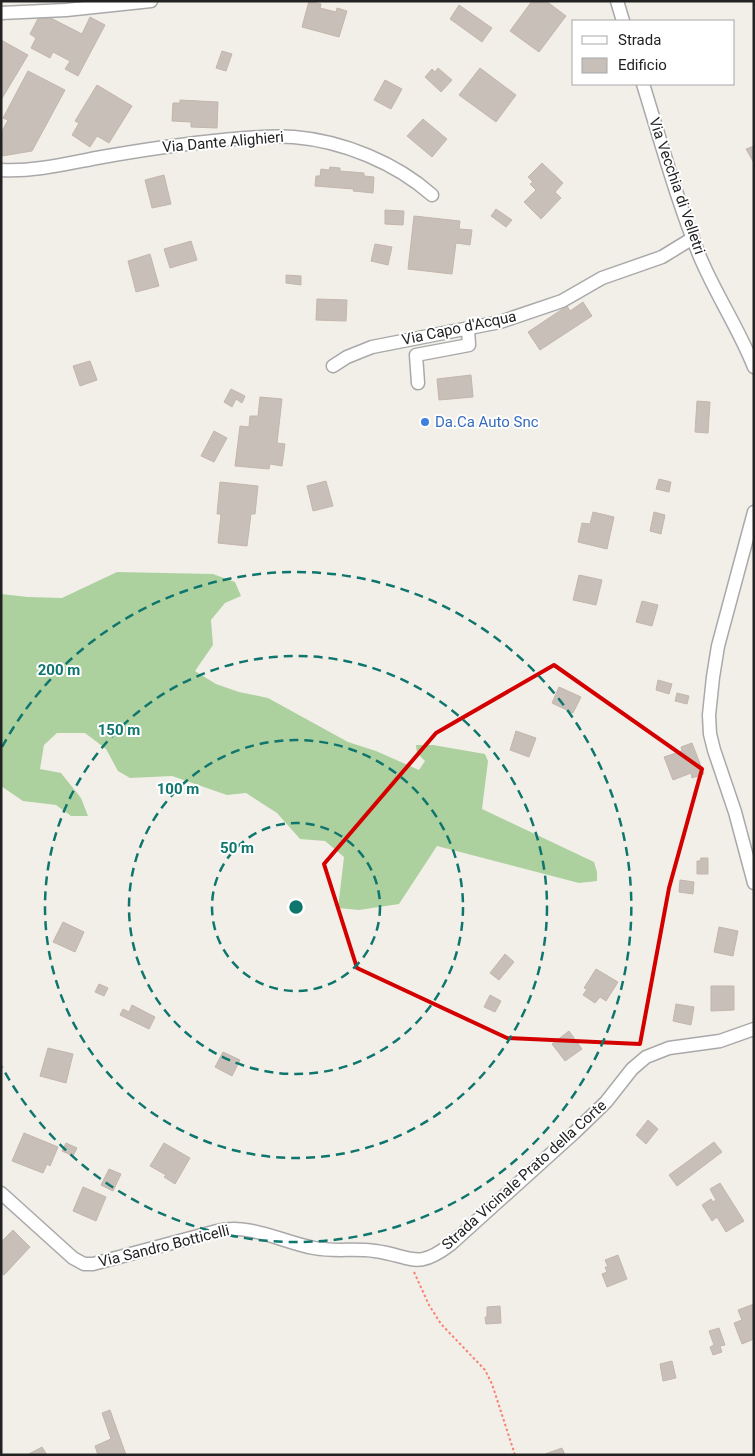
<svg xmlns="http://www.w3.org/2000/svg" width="755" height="1456" font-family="Roboto,sans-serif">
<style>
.forest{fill:#add19e}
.building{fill:#c7bfb8;stroke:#c4b6ab}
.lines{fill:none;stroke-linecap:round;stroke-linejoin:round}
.minor-casing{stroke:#a9a9a9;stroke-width:15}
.path{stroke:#fa8072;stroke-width:2;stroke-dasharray:2.5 2.5;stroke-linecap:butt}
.minor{stroke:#fff;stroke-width:12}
.marked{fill:none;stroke:#d40000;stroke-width:4;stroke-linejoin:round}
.ring{fill:none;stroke:#0f766e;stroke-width:2.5;stroke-dasharray:9 6}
.shop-dot{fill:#3f7fe0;stroke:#fff;stroke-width:2}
.labels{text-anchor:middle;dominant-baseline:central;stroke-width:4;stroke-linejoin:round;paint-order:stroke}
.street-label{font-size:15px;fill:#222;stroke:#fff}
.shop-label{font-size:15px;fill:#366cbe;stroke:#fff;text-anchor:start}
.centre{fill:#0f766e;stroke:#fff;stroke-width:2.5}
.ring-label{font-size:15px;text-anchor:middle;font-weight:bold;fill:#0f766e;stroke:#fff;stroke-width:4;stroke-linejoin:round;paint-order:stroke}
</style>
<rect width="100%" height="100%" fill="#f2efe9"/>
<path class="forest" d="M117 572 213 574 235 582 241 596 225 603 211 620 213 645 195 671 216 684 239 692 268 698 348 742 376 751 419 770 425 761 417 753 416 745H433L485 754 488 761 482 809 594 862 597 872V881L579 883 437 846 399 904 359 910 338 908 344 857 325 841 300 839 277 813 246 793 227 795 172 776 130 778 118 771 106 749 85 733H57L44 745 40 769 61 773 81 798 88 816H71L56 805 23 801 1 786V594L28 597 62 598Z"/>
<path class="building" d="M309 1 321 4 320 8 336 12 337 8 347 11 339 37 302 27Z
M532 1H546L566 16 539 52 510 31Z
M459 5 492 28 482 42 450 19Z
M41 13 82 34 90 17 105 25 78 76 65 69 70 61 53 52 50 58 31 48 36 38 30 34Z
M1 40 28 55 1 100Z
M222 51 232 54 226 71 216 68Z
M438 68 452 80 441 92 425 77 432 69 435 72Z
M480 68 516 95 496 122 459 95Z
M28 71 65 90 32 151 2 156 1 133 8 120 3 118Z
M385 80 402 89 391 109 374 100Z
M97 85 132 106 109 143 97 136 90 147 72 135 79 123 75 121Z
M180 100 218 102 217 128 191 127V122L172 121 173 103H180Z
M423 119 447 139 432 157 407 136Z
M754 146V163L746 149Z
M542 163 563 183 555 192 561 198 541 219 524 202 536 190 530 184 533 182 528 177Z
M330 167 340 168V171L364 173V176L374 177 373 193 353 191 354 189 315 186 316 176H320L321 169 329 170Z
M164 175 171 204 152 208 145 180Z
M496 209 512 220 506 227 491 216Z
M385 210 404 211 403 225 385 224Z
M414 216 460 221 459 229 472 230 470 245 456 243 452 274 408 269Z
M191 241 197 260 170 268 164 249Z
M375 244 392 247 388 265 371 261Z
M150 254 159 286 136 292 128 261Z
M286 275 301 276V285L286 283Z
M317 299 347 300 346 321 316 320Z
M583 302 592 316 540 350 528 332 567 306 570 311Z
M90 361 97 380 80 386 73 366Z
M471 375 473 397 439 400 437 379Z
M231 389 245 396 242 403 236 399 232 407 224 402Z
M260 397 282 399 277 443 285 444 282 466 270 464 269 469 235 466 240 426 249 427 250 416H258Z
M697 401 710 402 708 433 695 432Z
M214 431 227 438 214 462 201 456Z
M659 479 671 482 669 492 656 489Z
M326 481 333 506 313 511 307 486Z
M220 482 258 486 255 514H251L247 546 218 543 221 514H217Z
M593 512 614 517 607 549 578 542 582 523 590 524Z
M654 512 665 515 661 534 650 531Z
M579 575 602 580 596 605 573 600Z
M642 601 658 605 652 626 636 622Z
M658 680 672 684 669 694 656 690Z
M559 687 581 697 573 713 552 703Z
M677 693 689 696 687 704 675 701Z
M516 731 536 738 529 757 510 750Z
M692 743 704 774 692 778 691 773 673 780 664 757 682 751 681 747Z
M701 858H708V874H697V861H700Z
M680 880 694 882 693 894 679 892Z
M63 922 84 932 75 952 53 942Z
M719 927 738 931 733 956 714 952Z
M505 954 514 962 499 980 490 973Z
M596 969 618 982 606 1001 600 997 595 1003 583 995 587 989 584 988Z
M99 984 108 988 104 996 95 992Z
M711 986H734V1010L711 1011Z
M490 995 501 1001 495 1012 484 1007Z
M676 1004 694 1007 691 1025 673 1021Z
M132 1005 155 1017 149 1029 120 1015 123 1009 129 1012Z
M569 1031 582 1049 565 1061 552 1044Z
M48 1048 73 1054 66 1083 40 1076Z
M223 1052 240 1060 232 1076 215 1067Z
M648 1120 658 1129 646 1144 636 1135Z
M24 1133 58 1147 50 1166 47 1164 43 1173 12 1161Z
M714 1142 722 1152 677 1186 669 1175Z
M66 1143 77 1148 73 1156 62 1151Z
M164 1143 190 1158 175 1184 164 1177 166 1175 150 1166Z
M109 1169 121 1174 113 1191 101 1185Z
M720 1183 744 1221 726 1232 717 1217 712 1221 702 1205 711 1199 713 1202 716 1200 710 1189Z
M83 1187 106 1197 96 1221 73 1211Z
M13 1230 30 1247 4 1275 1 1273V1242Z
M618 1255 627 1279 607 1287 602 1274 607 1272 605 1267H608L605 1260Z
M754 1304V1339L742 1344 734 1323 742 1320 738 1310Z
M500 1306 501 1323 486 1324 485 1317H487V1307Z
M719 1328 725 1345 720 1346 722 1352 713 1355 710 1347 714 1345 709 1331Z
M672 1361 676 1378 663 1381 660 1364Z
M110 1410 126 1455H98L95 1446 111 1439 102 1413Z
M42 1447 47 1455H27Z
M562 1448 565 1455H545V1454Z"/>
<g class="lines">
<g class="minor-casing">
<path id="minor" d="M617 1 623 21
M1 13 66 10 151 1
M643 84C661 142 677 201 700 257 716 295 739 329 754 367
M1 170C35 172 69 163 102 157 142 150 182 144 223 140 246 138 270 135 294 137 343 141 396 163 432 195
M333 366 347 357 372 347 500 322 562 301 602 278 662 257 693 238
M418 383 416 355 469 345 468 329
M754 512 718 646 713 677 709 715 710 734 714 750 735 812 754 883
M1 1193 73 1258 84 1264H93L217 1231C250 1223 282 1242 314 1248 334 1252 355 1248 375 1251 412 1256 416 1271 451 1244L574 1133 606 1102 632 1069 646 1057 669 1048 720 1041 754 1029"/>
</g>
<path class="path" d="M414 1272 429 1305 441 1324 485 1370 492 1384 515 1455"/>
<use href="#minor" class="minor"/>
</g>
<path class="marked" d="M554 665 702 769 669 888 640 1044 507 1038 357 968 324 864 436 733Z"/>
<g class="ring">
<circle cx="296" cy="907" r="84"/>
<circle cx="296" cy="907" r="167"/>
<circle cx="296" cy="907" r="251"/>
<path d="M2 747A335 335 0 1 1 2 1067"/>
</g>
<circle class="shop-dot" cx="425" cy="422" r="5"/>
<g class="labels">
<g class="street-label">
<text transform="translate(223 142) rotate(-5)">Via Dante Alighieri</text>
<text transform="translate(677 186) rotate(71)">Via Vecchia di Velletri</text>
<text transform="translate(459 328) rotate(-12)">Via Capo d'Acqua</text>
<text transform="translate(524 1175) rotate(-42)">Strada Vicinale Prato della Corte</text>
<text transform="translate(164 1246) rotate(-14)">Via Sandro Botticelli</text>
</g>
<g class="shop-label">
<text x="435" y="422">Da.Ca Auto Snc</text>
</g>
</g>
<circle cx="296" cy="907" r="8" class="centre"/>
<g class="ring-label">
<text x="59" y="675">200 m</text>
<text x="119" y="735">150 m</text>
<text x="178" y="794">100 m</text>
<text x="237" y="853">50 m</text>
</g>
<rect width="755" height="1456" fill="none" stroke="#222222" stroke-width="5"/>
<rect x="572" y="20" width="162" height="65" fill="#ffffff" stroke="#a7a7a7"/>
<rect x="582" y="36" width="25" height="8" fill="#ffffff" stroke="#a7a7a7"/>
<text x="618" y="45" font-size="15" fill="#222222">Strada</text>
<rect x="582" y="58" width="25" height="15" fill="#c7bfb8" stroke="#a7a7a7"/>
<text x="618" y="70" font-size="15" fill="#222222">Edificio</text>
</svg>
